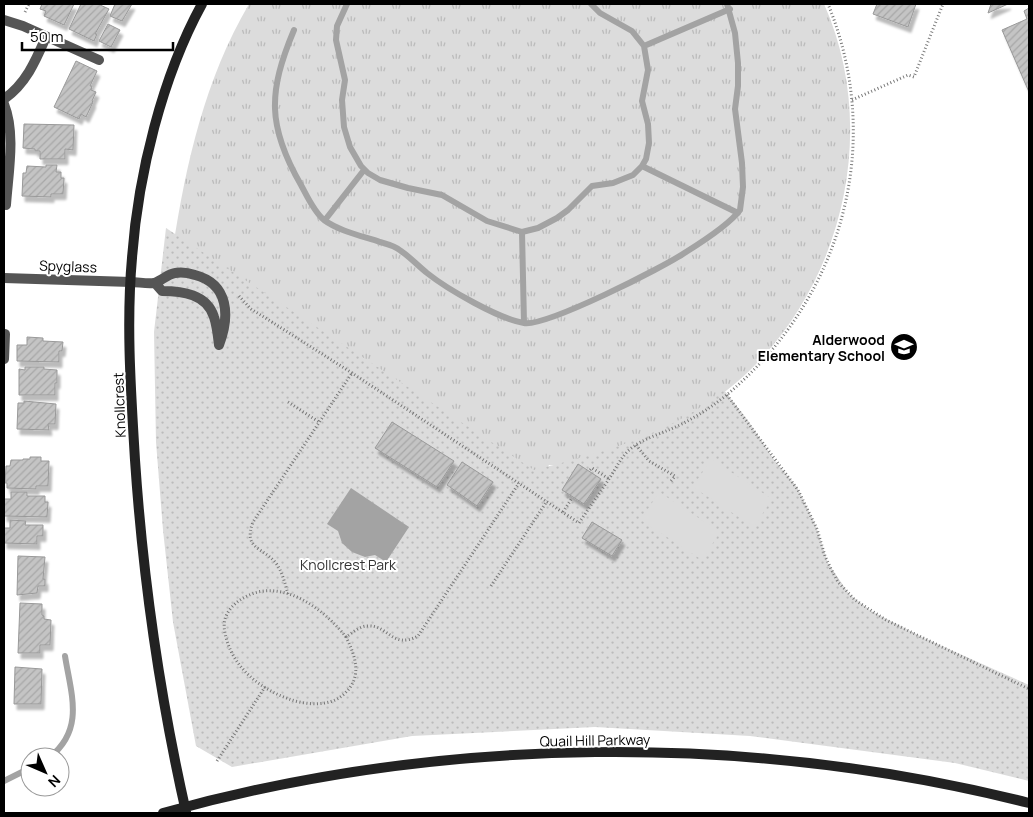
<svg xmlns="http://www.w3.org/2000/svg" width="1033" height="817" font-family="Manrope,sans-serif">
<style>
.grass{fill:url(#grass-tufts)}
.park{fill:url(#park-dots)}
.pitch{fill:#dcdcdc}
.water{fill:#a3a3a3}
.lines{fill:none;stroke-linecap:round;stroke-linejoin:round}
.stream{stroke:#a3a3a3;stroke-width:6}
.building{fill:url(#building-hatch);stroke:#999;filter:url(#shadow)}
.path{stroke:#777;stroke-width:3;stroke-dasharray:1 2.5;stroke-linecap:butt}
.lane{stroke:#555;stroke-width:10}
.street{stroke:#555;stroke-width:10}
.secondary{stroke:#222;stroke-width:10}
.labels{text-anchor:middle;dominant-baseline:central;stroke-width:4;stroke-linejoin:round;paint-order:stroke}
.street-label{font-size:14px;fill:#000;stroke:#fff}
.poi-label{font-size:14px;font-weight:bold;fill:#000;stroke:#fff;text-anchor:end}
.park-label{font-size:14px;fill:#333;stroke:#fff}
</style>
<defs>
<pattern id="grass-tufts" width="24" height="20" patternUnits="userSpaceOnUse" patternTransform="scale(1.25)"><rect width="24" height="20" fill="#dcdcdc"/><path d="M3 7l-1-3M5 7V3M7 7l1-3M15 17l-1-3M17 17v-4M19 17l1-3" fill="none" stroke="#bbb"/></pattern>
<pattern id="park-dots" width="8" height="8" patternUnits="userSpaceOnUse" patternTransform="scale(1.25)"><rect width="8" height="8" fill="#dcdcdc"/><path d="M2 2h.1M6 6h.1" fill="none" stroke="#bbb" stroke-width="1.8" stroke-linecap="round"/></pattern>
<pattern id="building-hatch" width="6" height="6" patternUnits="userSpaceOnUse" patternTransform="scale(1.25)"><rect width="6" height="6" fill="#c4c4c4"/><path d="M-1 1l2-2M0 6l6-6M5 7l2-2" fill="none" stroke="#a7a7a7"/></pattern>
<filter id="shadow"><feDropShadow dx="3" dy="5.5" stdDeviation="1" flood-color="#0004"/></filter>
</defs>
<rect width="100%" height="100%" fill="#fff"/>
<path class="grass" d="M249 4H824C877 123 847 270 757 363 740 381 719 397 698 411 690 416 680 420 671 425 660 430 649 436 637 441 613 452 586 457 561 465H549L534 489 173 248C186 163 205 79 249 4Z"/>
<path class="park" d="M166 228 534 470C589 456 647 441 696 410 706 404 715 397 724 390L749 422 775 461 797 487 816 526 828 563 849 594 871 611 924 638 1029 685V781L955 763 750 736 595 727 412 736 232 767 196 746 173 622 163 530 156 442 154 332Z"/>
<path class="pitch" d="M711 459 772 499 754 527 693 487Z
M659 492 720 532 702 560 641 520Z"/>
<path class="water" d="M351 488 409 527 386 562 375 555 365 557 352 552 342 543 338 531 327 524Z"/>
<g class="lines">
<path class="stream" d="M347 4 337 26 336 40 345 80 342 100 344 127 350 147 361 166 368 173 380 180 408 188 442 195 487 221 522 232 538 228 557 218 568 210 592 186 613 183 633 175 642 166 646 159 649 143 648 124 642 101 648 70 644 46 632 31 600 13 591 4
M294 30C268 92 267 126 301 185 307 196 314 212 324 220 339 231 362 236 380 242 387 244 395 246 401 251 410 257 418 266 427 273 447 289 499 319 524 323 546 327 664 267 686 252 702 242 729 225 740 210L743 187 742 163 735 109 738 86V63L735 33 727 4
M644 46 730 9
M642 166 738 213
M325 220 364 170
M522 232 524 323
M50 757C85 729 71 694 65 656
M4 781 30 768"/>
</g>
<path class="building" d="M42 4H74L64 25 44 16 46 11 40 9Z
M81 4H98L109 9 95 34H97L94 41 69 29Z
M115 4H132L122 21 110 16Z
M877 4H916L908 27 873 14Z
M991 4H1008L988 13Z
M1029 8V92L1002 30 1027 19 1024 11Z
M108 24 120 30 111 47 99 41Z
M76 61 97 71 90 86H92L91 90 96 92 92 101 93 102 86 117 81 114 79 119 54 107Z
M24 124 74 125 73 150 65 149V159H40V151H35V149L23 148Z
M46 165H57L56 172H61V178H64L63 194H51V197L22 196 23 173H26L27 166 46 167Z
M27 337 43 338V341L63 342 62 351H59V362L17 361V345H27Z
M25 367H44V369L57 370V383H55V395H19V369L25 370Z
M24 401 56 404 55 424H48L49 430 17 429 18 403H24Z
M392 422 454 461 437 487 375 448Z
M30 457H41V461H49L48 486H36V489L7 488V483H5L6 466H10L11 460H23V459H30Z
M462 462 493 482 477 506 447 485Z
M578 464 601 479 584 504 562 490Z
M11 492H27V496H45V502H48L47 517 4 516V499H11Z
M10 520 26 521 25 525H43V536H37V544L4 543V528H10Z
M592 522 622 540 612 556 582 538Z
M18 556 45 557 43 579H45V586H38L37 593 17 595Z
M20 603 42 604V615L44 616V619L51 620 50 645H40V653H18Z
M15 667 42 669 41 704H14Z"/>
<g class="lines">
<path class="path" d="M25 12 29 4
M852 100 908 75 914 77 943 4
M239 296 251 309 264 317 352 373 579 523C589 508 599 494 609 479 615 470 620 459 628 451 640 440 657 435 671 429 692 420 712 407 729 393 843 296 885 143 828 4
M727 395 798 490 817 529 825 556 831 569 838 582 855 600 886 620 1029 689
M288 402 319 422
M636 445 649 461 675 476 671 481
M590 470 592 468 609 479
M563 512 572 498
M491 586 547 501
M288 594C285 584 282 570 275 562 262 547 243 549 253 522L352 373
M346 637C324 609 282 577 245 597 236 602 228 609 225 619 223 626 225 634 227 641 236 670 261 689 289 699 305 705 329 707 343 695 363 678 356 657 346 637 352 633 360 626 367 626 388 624 392 650 418 636L519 483
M217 761 265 687"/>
<path class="lane" d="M4 20 23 26 99 60
M4 99C26 84 36 60 46 37
M4 104C16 134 8 174 6 205
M131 282C138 282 147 284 154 283 161 281 168 274 175 273 181 272 189 273 195 275 229 284 230 316 219 345
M155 283 162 291C182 291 207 294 214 317 217 326 218 336 219 345
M4 359 5 334"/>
<path class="street" d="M4 278 131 282"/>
<path class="secondary" d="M186 812C160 697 143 579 135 460 131 393 126 324 132 258 138 175 162 77 202 4
M163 813C443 735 748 732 1029 803"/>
</g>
<defs>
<g id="school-disc" transform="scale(1.4375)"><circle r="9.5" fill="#000" stroke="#fff"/><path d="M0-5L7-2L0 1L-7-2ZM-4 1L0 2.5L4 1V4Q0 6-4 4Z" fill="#fff"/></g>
</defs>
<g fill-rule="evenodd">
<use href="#school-disc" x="904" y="347"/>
</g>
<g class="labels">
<g class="street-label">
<text transform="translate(68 266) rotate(2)">Spyglass</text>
<text transform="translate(119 405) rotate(-92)">Knollcrest</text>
<text transform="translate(595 740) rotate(-1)">Quail Hill Parkway</text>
</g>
<g class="poi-label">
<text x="885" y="339">Alderwood<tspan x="885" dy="16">Elementary School</tspan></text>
</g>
<g class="park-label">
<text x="348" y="564">Knollcrest Park</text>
</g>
</g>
<rect width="1033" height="817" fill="none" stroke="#000000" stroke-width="10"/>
<g transform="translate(45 772) rotate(135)"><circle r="24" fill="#ffffff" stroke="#999999"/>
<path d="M0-4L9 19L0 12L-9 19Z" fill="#000000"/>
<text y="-8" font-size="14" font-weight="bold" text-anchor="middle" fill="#000000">N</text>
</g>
<path d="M22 42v8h151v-8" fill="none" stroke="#000000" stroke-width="2.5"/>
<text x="30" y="42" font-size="15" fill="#000000" stroke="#ffffff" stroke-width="4" paint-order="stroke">50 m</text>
</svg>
